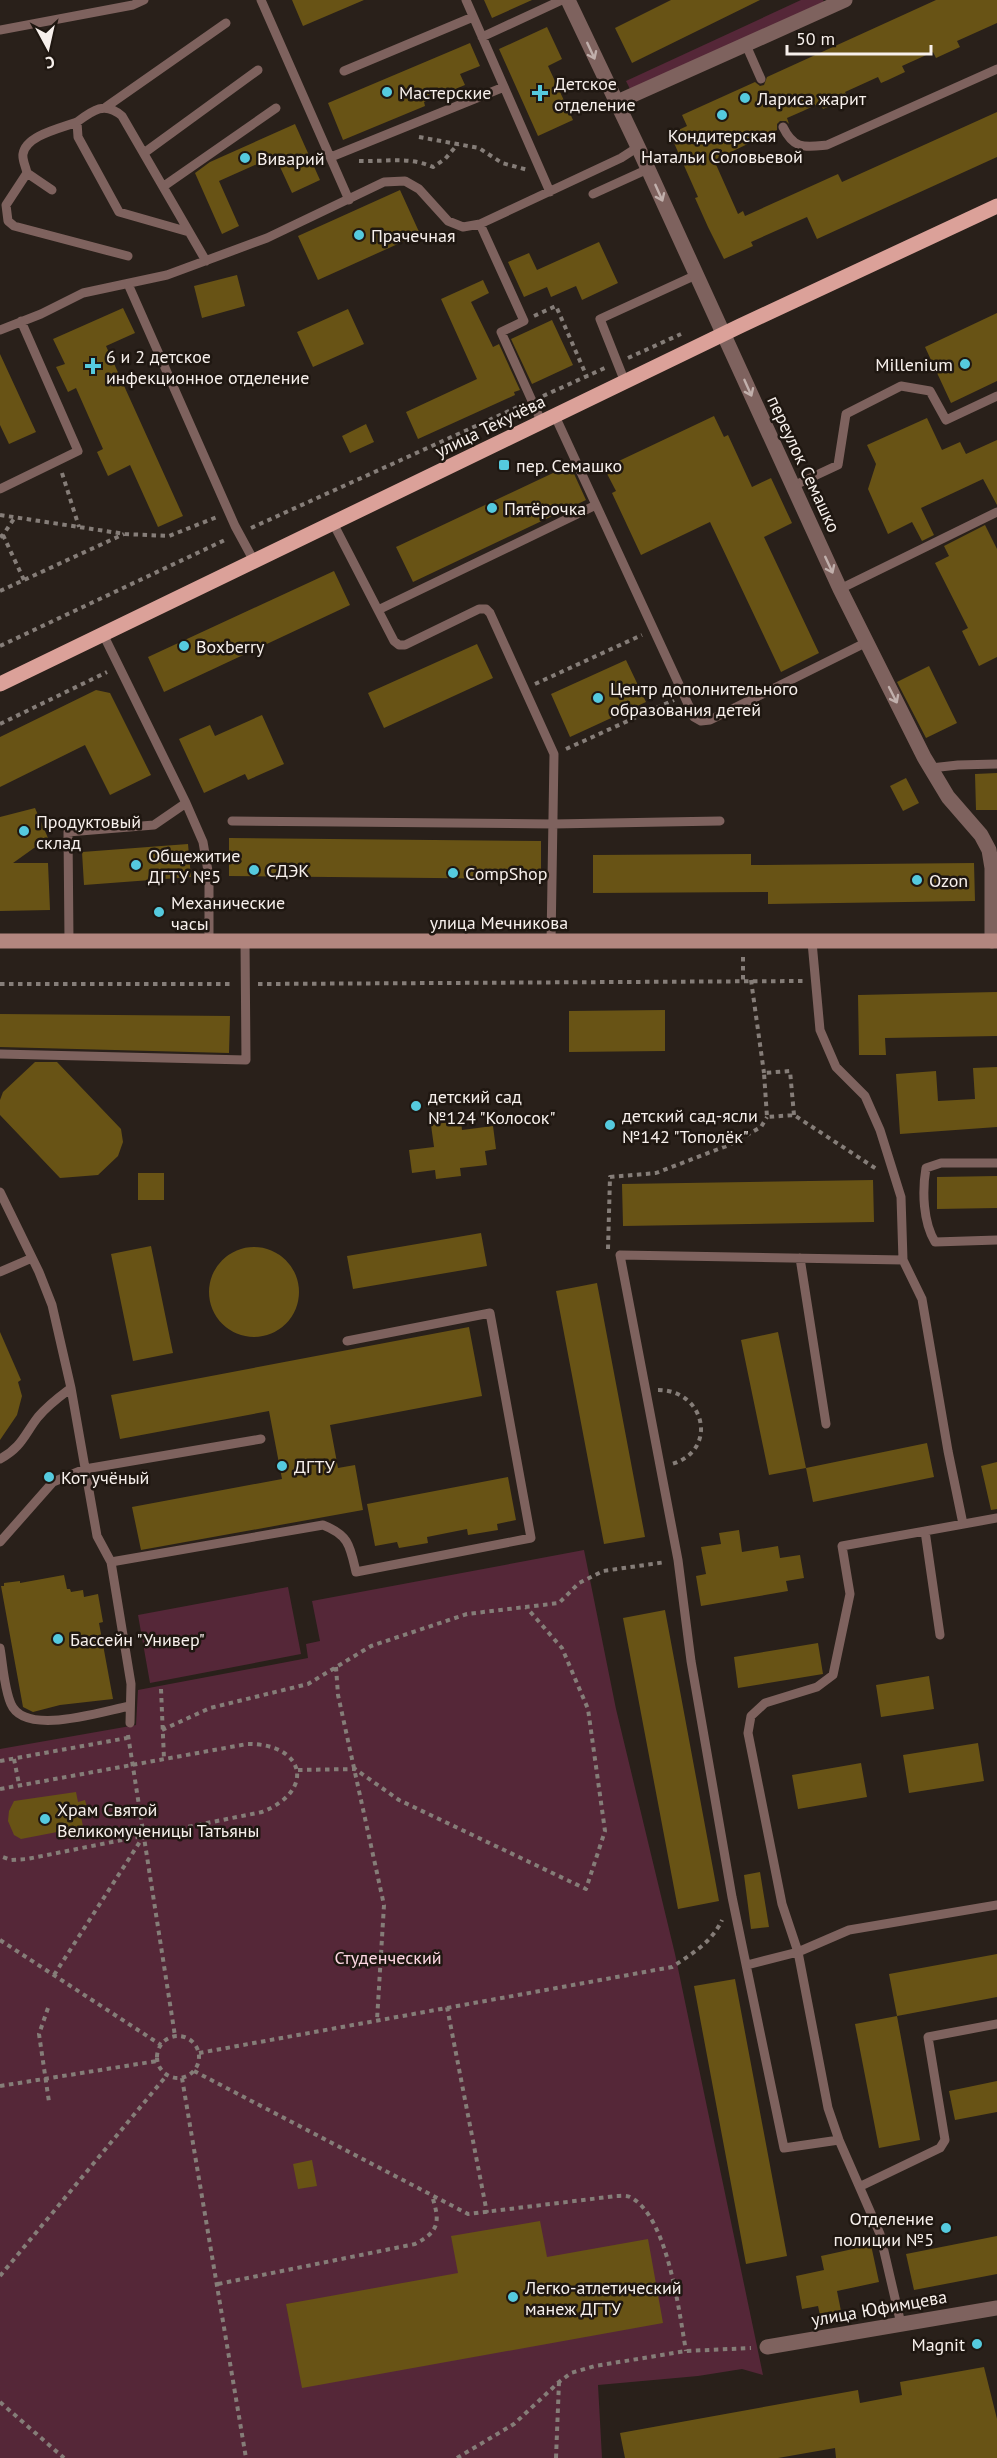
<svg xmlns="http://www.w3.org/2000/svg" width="997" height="2458" font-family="'PT Sans',sans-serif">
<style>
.green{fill:#552738}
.building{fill:#685315}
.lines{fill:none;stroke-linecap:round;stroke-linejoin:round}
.path{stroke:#857d78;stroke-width:4;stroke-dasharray:4.5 4.5;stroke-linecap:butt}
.service{stroke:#7e625e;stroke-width:9}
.minor{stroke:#7e625e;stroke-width:15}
.tertiary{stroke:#7e625e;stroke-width:15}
.secondary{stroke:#b2867f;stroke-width:15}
.primary{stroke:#dba199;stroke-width:15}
.oneway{stroke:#c1b0ac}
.poi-dot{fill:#55cade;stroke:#1f1711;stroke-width:2}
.labels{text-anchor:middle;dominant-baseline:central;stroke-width:5;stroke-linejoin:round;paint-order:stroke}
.poi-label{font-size:18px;fill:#f7f0ec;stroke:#1f1711;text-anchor:start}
.street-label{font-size:18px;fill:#f7f0ec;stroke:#1f1711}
.park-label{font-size:18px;fill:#fdd7e2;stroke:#1f1711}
</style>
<rect width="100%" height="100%" fill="#29201a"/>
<path class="green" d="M801 0H823L825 4 632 93 626 81Z
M584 1550 616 1709 675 1954 763 2375 742 2369 698 2376 598 2385 602 2458H0V1749L136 1725 138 1690 308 1658 306 1644 320 1641 312 1601Z
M288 1587 301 1654 150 1683 138 1615Z"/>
<path class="building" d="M292 0H364L303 26Z
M484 0H532L492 18Z
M671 0H760L632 63 615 28Z
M936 0H997V23L957 41 960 47 936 58 933 52 902 66 905 72 888 80 881 83 878 77 845 92 848 98 823 109 820 103 803 111 787 118 789 124 786 121H780L777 124V130L714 160 738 214 743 211 745 216 838 174 842 182 997 112V157L817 239 807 217 751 242 753 246 724 259 708 227 695 198 698 197 670 134 687 126 682 115 755 82 760 86 764 85 767 77Z
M547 27 562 59 548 66 573 120 538 136 499 49Z
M470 43 480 66 460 74 465 85 424 102 425 106 343 140 328 103Z
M295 124 320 180 292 193 275 156 219 181 239 226 222 234 195 173 210 162Z
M400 190 420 234 318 280 298 236Z
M599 242 618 283 582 300 576 286 551 297 547 287 524 297 508 262 529 253 537 270Z
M237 275 245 306 202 318 194 286Z
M483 280 489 293 471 302 493 347 499 344 520 390 514 392 515 395 418 439 406 412 477 379 441 299Z
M123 308 135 333 106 346 183 516 158 527 130 465 108 476 97 452 103 449 76 388 68 392 56 367 65 364 53 339Z
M348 309 364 344 313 367 297 332Z
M997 313V381L951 403 925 347Z
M552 320 573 365 532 384 511 339Z
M0 354 36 432 9 444 0 425Z
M714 416 724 437 728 435 752 487 771 478 792 523 764 537 819 653 781 672 710 522 641 555 612 493 616 491 604 468Z
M927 418 942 450 960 442 966 454 997 440V505L983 479 921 508 934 535 922 541 912 522 888 534 868 489 876 464 867 445Z
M366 424 374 442 350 453 342 436Z
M570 465 586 500 413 582 396 547Z
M985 525 997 549V657L979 666 962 631 968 628 935 563 949 556 944 546Z
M334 571 350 605 164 692 148 657Z
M477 644 493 678 384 728 368 693Z
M626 660 646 702 570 737 551 694Z
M929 666 957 723 926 738 897 682Z
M96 690 110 693 151 775 110 795 85 745 0 787V737Z
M262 715 284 764 248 780 245 774 204 793 179 739 210 725 215 736Z
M997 773V810H976L975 774Z
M906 778 919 803 903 811 890 786Z
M35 808 48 838 13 863H48L50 910 0 911V817Z
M229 838 541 841V879L229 876Z
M188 844 191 877 84 885 82 852Z
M751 854V865L974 863 975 901 768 904V892L593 893V855Z
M997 992V1036L885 1038 886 1055H859L858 995Z
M665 1010V1051L569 1052V1011Z
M0 1014 230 1016 229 1053 0 1047Z
M35 1062H57L121 1129 123 1142 118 1156 98 1175 60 1178 0 1115V1100L3 1092Z
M997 1067V1127L900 1134 896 1074 936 1071 938 1101 975 1099 973 1068Z
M461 1120 462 1130 493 1126 496 1149 485 1151 487 1165 460 1168 461 1176 436 1179 435 1170 412 1173 409 1150 434 1147 431 1125Z
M138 1173H164V1200H138Z
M997 1176V1208L937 1209V1177Z
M873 1180 874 1222 623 1226 622 1184Z
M481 1233 487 1266 353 1289 347 1256Z
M151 1246 173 1353 133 1361 111 1254Z
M209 1292a45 45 0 1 1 90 0a45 45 0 1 1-90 0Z
M597 1283 645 1537 604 1544 556 1291Z
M469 1327 482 1396 330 1425 338 1468 355 1465 363 1510 141 1550 132 1507 282 1479 269 1411 120 1439 111 1395Z
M0 1332 21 1380 18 1382 22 1396 17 1415 0 1440Z
M778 1332 806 1468 769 1475 741 1340Z
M927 1443 934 1477 813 1502 806 1468Z
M997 1462V1509L991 1510 981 1466Z
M508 1477 516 1520 497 1524 498 1530 468 1535 467 1529 427 1537 428 1543 399 1548 397 1542 375 1546 367 1504Z
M739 1530 742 1552 778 1546 780 1558 800 1555 804 1578 786 1581 788 1591 701 1606 696 1576 706 1574 701 1547 721 1544 719 1533Z
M64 1575 67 1589H70L71 1592 83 1590 84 1597 98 1594 103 1622 99 1623 113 1699 60 1705 33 1712 23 1707 1 1586H4V1583L20 1581V1583Z
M665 1610 719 1901 678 1909 623 1618Z
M818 1643 823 1674 738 1688 734 1657Z
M929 1676 934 1709 881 1717 876 1685Z
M978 1743 984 1781 909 1793 903 1755Z
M861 1763 867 1797 798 1809 792 1775Z
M76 1792 78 1802 85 1800 89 1815 81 1816 83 1827 21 1839 14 1835 8 1821 9 1811 14 1801Z
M760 1872 769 1927 751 1929 744 1875Z
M997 1954V1997L897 2016 889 1974Z
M735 1979 787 2256 746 2264 694 1986Z
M897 2016 920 2140 879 2148 855 2024Z
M997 2081V2112L955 2120 949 2091Z
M312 2160 317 2186 298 2189 293 2164Z
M540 2221 547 2257 648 2239 663 2323 302 2388 286 2304 458 2273 451 2236Z
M997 2236V2274L914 2290 906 2254Z
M871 2245 879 2282 837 2291 841 2311 820 2315 818 2306 802 2309 796 2276 824 2270 821 2256Z
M984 2367 997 2419V2458H836L835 2448 778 2458H625L620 2433 858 2390 860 2403 902 2395 900 2382Z"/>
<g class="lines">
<path class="path" d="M419 137 479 148 502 163 528 170
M359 161C385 162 408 156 433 167L445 159 458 144
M534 316 556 306 587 377
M628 358 681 334
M543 396 607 367
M62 473 79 527
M0 515 125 534 169 536 217 517
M251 528 520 406
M3 535 24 580
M0 537 3 535 15 517
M0 591 124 534
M0 646 227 539
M535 684 642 635
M0 724 107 672
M566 749 674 700
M743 957V980
M751 980 764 1073
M0 984H233
M258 984 803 981
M794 1115 790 1071 764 1073 767 1117 794 1115 878 1170
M608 1249 610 1177 656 1173 729 1145 761 1127 767 1117
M658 1390C705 1390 719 1450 672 1464
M336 1667 338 1695 384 1905 377 2020
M161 1689 164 1759
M162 1730 210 1708 308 1684 371 1646 467 1614 559 1603 579 1583 603 1571 666 1562
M128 1735 175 2036
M14 1759 19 1784
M0 1761 127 1738
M298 1770 355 1769 399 1800 586 1889 605 1831 588 1709 562 1648 526 1607
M0 1789 247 1744C304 1743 317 1790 262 1812L27 1859 11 1860 0 1856
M0 1940 161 2045
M54 1975 143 1837
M447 2007 487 2213
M48 2008 39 2034 49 2102
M157 2057a21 21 0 1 1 42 0a21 21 0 1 1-42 0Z
M199 2053 672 1967C692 1954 712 1942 722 1920
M194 2071 468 2214 616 2196C620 2196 626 2195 630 2197 668 2216 679 2312 686 2351
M182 2078 246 2458
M0 2086 157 2061
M0 2276 167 2075
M218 2284 415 2244C440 2231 440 2221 432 2196
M0 2402 64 2458
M457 2458 514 2424 559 2382 571 2373 595 2366 686 2351 751 2348
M556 2458 559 2382"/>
<path class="service" d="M261 0 349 200
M466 0 550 192
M0 30 133 5 144 0
M482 37 562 0
M746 45 761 79
M344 71 473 17
M106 107 226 23
M783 127C794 150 805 147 827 145L997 69
M144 153 258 70
M331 157 504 87
M27 173 6 205 8 221 14 226 128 256
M164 186 276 108
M52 190 27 173C26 167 22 160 23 154 26 135 62 128 77 122
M593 194 648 169
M480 224 524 321 501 332 542 423
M189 232 119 212 78 137 77 122C93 110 105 101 122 116L206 261
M128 284 235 526 254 561
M0 330 41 314 83 293 167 275 267 238 384 182 405 181 419 189 448 221 463 227 480 224 621 158 638 147
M625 382 600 319 696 275
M555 416 694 717 701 721 710 720 867 642
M793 486 838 465 846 414 901 386 930 391 946 420 997 396
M0 489 78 451 21 321
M333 523 394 641 399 645H405L479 609H486L490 613 554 754 551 942
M840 589 997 512
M378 610 596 505
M931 768 958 765 997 764
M186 803 203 842 209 877V941
M232 821 553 824 720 821
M69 941 68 832 154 825 186 803 103 634
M812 942 820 1030 836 1067 865 1096 880 1130 901 1197 903 1260 922 1299 948 1451 963 1524
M0 1054 246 1060 245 941
M997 1163H941L926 1168C922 1191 923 1222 935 1242L997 1240
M0 1192 39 1272 52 1305 71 1388 97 1536 111 1562 131 1684 130 1723
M800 1258 826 1424
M0 1272 32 1258
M0 1459C22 1447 24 1435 38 1417 48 1405 59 1397 71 1388
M925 1531 940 1635
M0 1542 53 1482 85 1469 261 1439
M111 1562 323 1525C349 1535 350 1546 356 1572L531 1538 490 1313 347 1341
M0 1648C3 1665 4 1688 11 1704 25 1737 103 1711 130 1706
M747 1965 798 1952 782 1904 748 1733 751 1716 765 1703 817 1687 833 1675 850 1594 842 1546 997 1518
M839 2140 784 2148 732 1897 691 1661 678 1560 620 1255 903 1260
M861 2186 940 2148 945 2140 928 2037 997 2024
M901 2324 880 2234 839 2140 828 2108 798 1952 849 1930 997 1905"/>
<path class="minor" d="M615 103 845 0
M767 2347 997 2308"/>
<path class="tertiary" d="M568 0 638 147 840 589 924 757 948 797 981 835 989 850 992 868V941"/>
<path class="secondary" d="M0 941H997"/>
<path class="primary" d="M0 684 740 326 997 206"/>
</g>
<defs><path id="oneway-shaft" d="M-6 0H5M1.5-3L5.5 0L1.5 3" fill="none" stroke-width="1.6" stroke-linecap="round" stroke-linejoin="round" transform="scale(1.5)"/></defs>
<g class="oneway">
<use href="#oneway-shaft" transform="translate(591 51) rotate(65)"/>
<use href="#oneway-shaft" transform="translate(659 193) rotate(66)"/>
<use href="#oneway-shaft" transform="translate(748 388) rotate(66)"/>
<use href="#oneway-shaft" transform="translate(829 565) rotate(65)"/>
<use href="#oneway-shaft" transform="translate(893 695) rotate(63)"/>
</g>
<g class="poi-dot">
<circle cx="387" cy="92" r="6"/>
<path d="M537 84h6v6h6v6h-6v6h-6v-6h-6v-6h6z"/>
<circle cx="745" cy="98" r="6"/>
<circle cx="722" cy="115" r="6"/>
<circle cx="245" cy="158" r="6"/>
<circle cx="359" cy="235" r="6"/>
<circle cx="965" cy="364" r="6"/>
<path d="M90 357h6v6h6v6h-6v6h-6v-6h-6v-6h6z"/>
<rect x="498" y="459" width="12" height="12" rx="3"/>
<circle cx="492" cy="508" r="6"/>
<circle cx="184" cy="646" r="6"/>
<circle cx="598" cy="698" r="6"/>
<circle cx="24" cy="831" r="6"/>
<circle cx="136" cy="865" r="6"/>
<circle cx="254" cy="870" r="6"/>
<circle cx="453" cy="873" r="6"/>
<circle cx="917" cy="880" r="6"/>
<circle cx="159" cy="912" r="6"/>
<circle cx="416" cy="1106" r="6"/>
<circle cx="610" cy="1125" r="6"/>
<circle cx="282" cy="1466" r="6"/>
<circle cx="49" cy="1477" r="6"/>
<circle cx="58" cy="1639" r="6"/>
<circle cx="45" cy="1819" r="6"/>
<circle cx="946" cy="2228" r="6"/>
<circle cx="513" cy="2297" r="6"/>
<circle cx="977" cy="2344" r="6"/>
</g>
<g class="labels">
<g class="poi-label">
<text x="554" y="83">Детское<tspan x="554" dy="21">отделение</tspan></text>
<text x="399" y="92">Мастерские</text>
<text x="757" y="98">Лариса жарит</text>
<text x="722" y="135" text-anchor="middle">Кондитерская<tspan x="722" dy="21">Натальи Соловьевой</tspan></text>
<text x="257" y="158">Виварий</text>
<text x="371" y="235">Прачечная</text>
<text x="106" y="356">6 и 2 детское<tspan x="106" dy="21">инфекционное отделение</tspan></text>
<text x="953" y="364" text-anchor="end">Millenium</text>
<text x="516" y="465">пер. Семашко</text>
<text x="504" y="508">Пятёрочка</text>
<text x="196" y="646">Boxberry</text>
<text x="610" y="688">Центр дополнительного<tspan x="610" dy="21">образования детей</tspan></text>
<text x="36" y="821">Продуктовый<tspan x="36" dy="21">склад</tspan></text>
<text x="148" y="855">Общежитие<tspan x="148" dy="21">ДГТУ №5</tspan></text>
<text x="266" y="870">СДЭК</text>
<text x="465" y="873">CompShop</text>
<text x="929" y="880">Ozon</text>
<text x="171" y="902">Механические<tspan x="171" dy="21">часы</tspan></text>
<text x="428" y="1096">детский сад<tspan x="428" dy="21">№124 "Колосок"</tspan></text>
<text x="622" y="1115">детский сад-ясли<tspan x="622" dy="21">№142 "Тополёк"</tspan></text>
<text x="294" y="1466">ДГТУ</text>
<text x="61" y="1477">Кот учёный</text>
<text x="70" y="1639">Бассейн "Универ"</text>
<text x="57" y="1809">Храм Святой<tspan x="57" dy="21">Великомученицы Татьяны</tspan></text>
<text x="934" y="2218" text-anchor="end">Отделение<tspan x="934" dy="21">полиции №5</tspan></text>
<text x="525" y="2287">Легко-атлетический<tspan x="525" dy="21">манеж ДГТУ</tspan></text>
<text x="965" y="2344" text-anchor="end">Magnit</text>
</g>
<g class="street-label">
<text transform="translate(490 426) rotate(-26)">улица Текучёва</text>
<text transform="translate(804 464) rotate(65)">переулок Семашко</text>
<text x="499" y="922">улица Мечникова</text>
<text transform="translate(879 2308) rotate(-10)">улица Юфимцева</text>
</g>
<g class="park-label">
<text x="388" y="1957">Студенческий</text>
</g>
</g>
<g transform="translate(48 48) rotate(172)" stroke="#1f1711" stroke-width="4.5" paint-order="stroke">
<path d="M0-4.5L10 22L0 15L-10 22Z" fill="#f7f0ec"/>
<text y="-9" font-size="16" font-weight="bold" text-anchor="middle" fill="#f7f0ec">С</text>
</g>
<path d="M787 45v9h144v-9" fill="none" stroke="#f7f0ec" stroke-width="3"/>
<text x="796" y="45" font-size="18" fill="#f7f0ec" stroke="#1f1711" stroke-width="4.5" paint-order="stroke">50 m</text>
</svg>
